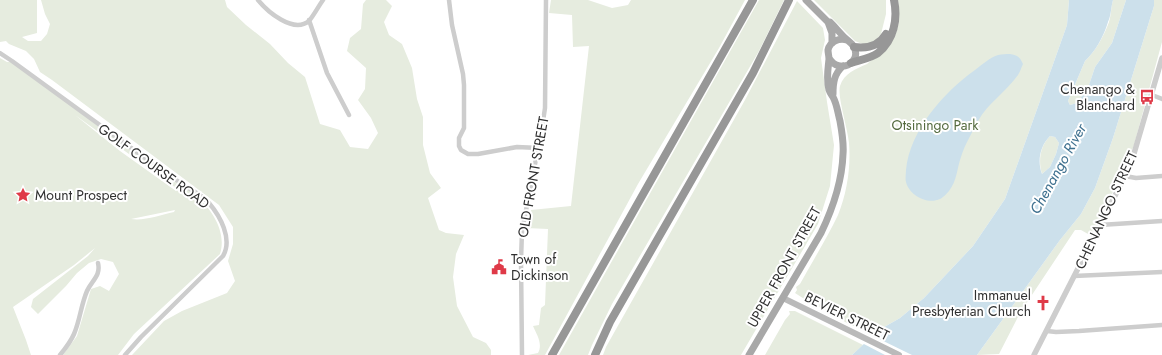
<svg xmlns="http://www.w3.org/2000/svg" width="1162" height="355" font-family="Jost,sans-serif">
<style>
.green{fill:#e6ecdf;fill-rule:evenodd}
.water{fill:#cce0eb;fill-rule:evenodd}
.pier{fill:#fff}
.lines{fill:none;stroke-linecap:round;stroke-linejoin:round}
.minor{stroke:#cdcdcd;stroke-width:4.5}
.tertiary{stroke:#cdcdcd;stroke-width:5.5}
.secondary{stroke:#bababa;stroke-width:6}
.primary{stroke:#a8a8a8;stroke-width:7}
.motorway{stroke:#979797;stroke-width:8}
.labels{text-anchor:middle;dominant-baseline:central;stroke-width:4;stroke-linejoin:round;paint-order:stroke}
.poi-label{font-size:14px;fill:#303030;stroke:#fff;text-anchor:end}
.park-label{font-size:14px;fill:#546b3f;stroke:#fff}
.street-label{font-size:14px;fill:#303030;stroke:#fff}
.water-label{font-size:15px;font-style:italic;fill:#407290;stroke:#fff}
</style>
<rect width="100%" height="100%" fill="#fff"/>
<path class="green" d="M0 0H37V33L22 37 28 41H41L47 34 50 24 45 14 41 0H225L227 7 246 25 270 44 288 63 305 77 320 124 340 130 350 147 368 149 378 133 371 118 358 100 365 89 366 68 347 51 350 38 361 29 363 4 366 0H386L392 6 384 22 389 35 402 44 412 68 417 99 423 117V145L430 173 441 188 428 198 439 230 446 233 464 235 456 254 453 277 457 306 473 337 486 343 491 350V355H132L164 321 182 311 227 293 235 281 228 261 233 244V227L219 205 52 80 40 72 34 59 26 51 9 44 6 41 0 42Z
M551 0H588L612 8 628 5 631 0H745L719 48 638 184 545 355H528L538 353C543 344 537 335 533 326L539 325 541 308 545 305 548 229 526 228 531 210 571 206 589 46 573 47 572 15 549 13Z
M759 0H784L759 51 612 304 592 345 588 355H559Z
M814 0H886V14L881 34 874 43 865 45 855 41Z
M898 0H1069L1067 25 1005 199 973 246 924 298 900 318 879 330 874 335 847 323 831 314V312L812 304 795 293 797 290 796 287 800 284C812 262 827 238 838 215 847 193 851 167 849 143 848 129 837 96 840 86 844 73 856 69 867 64 871 61 875 57 878 54 883 50 889 46 892 41 900 29 900 14 898 0Z
M1113 0H1126L1112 43 1095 67 1088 88 1077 103 1070 105 1068 101 1085 61C1095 52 1104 36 1109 22 1111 16 1111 7 1113 0Z
M1154 0H1162V42L1134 145 1126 165 1093 233 1088 234 1081 230H1075L1020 313 999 354 977 355 1060 240 1081 214 1095 188 1113 138 1154 6Z
M797 1 823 28 825 40 821 58 827 102 834 145 830 186 818 224 741 355H603L606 347 745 100Z
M0 58 7 62H13L169 178C178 184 188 188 195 195 212 209 227 232 220 254L134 334 118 355H63L77 336 91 289 100 286 109 291 119 274 113 262 101 259 89 263 77 273 66 286 38 314 31 307 33 299 88 256 95 248 74 265 13 307 26 340 31 355H0ZM75 115 176 188V191L120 151ZM175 210 174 212C160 215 145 221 131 219Z
M1050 136 1055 137 1059 143 1056 154 1050 167 1042 174C1038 161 1040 146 1050 136Z
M789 311H795L863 345 852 355H765L785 320 790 314Z"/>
<path class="water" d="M1069 0H1113C1111 7 1111 16 1108 22 1104 36 1095 52 1085 61L1068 101 1070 105 1077 103 1088 88 1095 67 1112 43 1126 0H1154V6L1113 138 1095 188 1081 214 1060 240 977 355H852L879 330 900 318 924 298 973 246 1005 199 1067 25ZM1050 136 1055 137 1059 143 1056 154 1050 167 1042 174C1037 161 1040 146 1050 136Z
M1010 54C1017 55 1020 57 1023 64 1021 68 1020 72 1018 75 1006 92 988 103 978 121 972 133 965 144 961 157 957 168 957 181 949 191 947 193 943 198 940 199 927 205 909 195 906 182 905 179 906 173 906 170 910 130 944 92 975 70 983 64 989 58 998 55 1002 54 1006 54 1010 54Z"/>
<path class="pier" d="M871 335 912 355H885L862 343Z"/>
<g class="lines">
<path class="minor" d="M258 0C267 11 293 34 309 21 314 15 318 7 323 0
M449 0 452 25 463 74 464 85V128L459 138V146L461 150 468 154H478L517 147 539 148
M309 20 327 73 349 115
M0 53 12 61C59 95 105 129 152 163 162 170 172 177 182 184 191 190 202 195 209 203 220 216 233 239 223 256L141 337 125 355
M1152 95 1162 99
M1125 176 1136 178 1162 176
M1100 225 1162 221
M1074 276 1162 272
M1047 331 1056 332 1079 331 1162 325
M60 355C65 349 71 341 74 334 80 320 81 305 87 291 92 280 101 276 98 263
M522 355 521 261 522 231 542 128 545 108 546 0"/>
<path class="tertiary" d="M1034 355 1125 176 1133 157 1162 58"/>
<path class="secondary" d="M783 298 899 355"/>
<path class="primary" d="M806 0 828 22H830C835 27 840 33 845 38 848 41 852 43 854 47 862 63 839 75 829 58
M828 22 832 33V43
M833 94C833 83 834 74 843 66
M749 355 821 233C833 208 842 183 843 154 844 143 842 132 840 121 838 114 837 104 833 97 831 94 830 93 829 90 826 79 828 70 829 59 829 56 828 53 828 50 830 41 839 38 847 40"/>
<path class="motorway" d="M854 47C868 49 879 46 886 34
M851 63C860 60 871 58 878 53 894 40 898 19 894 0
M552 355 753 0
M595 355 610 322 753 73 789 0"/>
</g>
<defs>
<g id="bus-bare" transform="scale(1.2)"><path d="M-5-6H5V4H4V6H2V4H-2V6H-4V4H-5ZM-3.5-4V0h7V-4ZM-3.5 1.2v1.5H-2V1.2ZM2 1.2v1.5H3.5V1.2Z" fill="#df3a48" stroke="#fff" stroke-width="2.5" paint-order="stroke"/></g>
<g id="sight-bare" transform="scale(1.2)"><path d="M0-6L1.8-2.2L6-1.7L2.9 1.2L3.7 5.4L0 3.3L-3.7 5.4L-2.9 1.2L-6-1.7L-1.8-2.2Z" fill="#df3a48" stroke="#fff" stroke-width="2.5" paint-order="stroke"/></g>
<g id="civic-bare" transform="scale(1.2)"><path d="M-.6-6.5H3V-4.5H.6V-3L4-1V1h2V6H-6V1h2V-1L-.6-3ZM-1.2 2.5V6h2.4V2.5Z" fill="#df3a48" stroke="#fff" stroke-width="2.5" paint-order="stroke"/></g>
<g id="church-bare" transform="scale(1.2)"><path d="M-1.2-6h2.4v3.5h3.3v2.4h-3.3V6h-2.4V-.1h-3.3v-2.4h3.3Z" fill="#df3a48" stroke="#fff" stroke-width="2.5" paint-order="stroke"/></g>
</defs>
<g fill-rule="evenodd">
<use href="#bus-bare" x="1147" y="97"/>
<use href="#sight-bare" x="23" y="195"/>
<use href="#civic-bare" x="499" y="267"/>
<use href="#church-bare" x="1043" y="303"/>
</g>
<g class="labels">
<g class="poi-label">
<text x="1135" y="89">Chenango &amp;<tspan x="1135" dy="16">Blanchard</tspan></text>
<text x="35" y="195" text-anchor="start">Mount Prospect</text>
<text x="511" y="259" text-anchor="start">Town of<tspan x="511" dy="16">Dickinson</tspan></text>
<text x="1031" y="295">Immanuel<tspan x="1031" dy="16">Presbyterian Church</tspan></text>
</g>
<g class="park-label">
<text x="935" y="125">Otsiningo Park</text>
</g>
<g class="street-label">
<text transform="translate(154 166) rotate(36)">GOLF COURSE ROAD</text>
<text transform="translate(533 177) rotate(-80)">OLD FRONT STREET</text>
<text transform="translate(1106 210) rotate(-65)">CHENANGO STREET</text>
<text transform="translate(784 267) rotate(-61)">UPPER FRONT STREET</text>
<text transform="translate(847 316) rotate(26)">BEVIER STREET</text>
</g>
<g class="water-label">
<text transform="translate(1058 169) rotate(-61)">Chenango River</text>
</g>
</g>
</svg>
